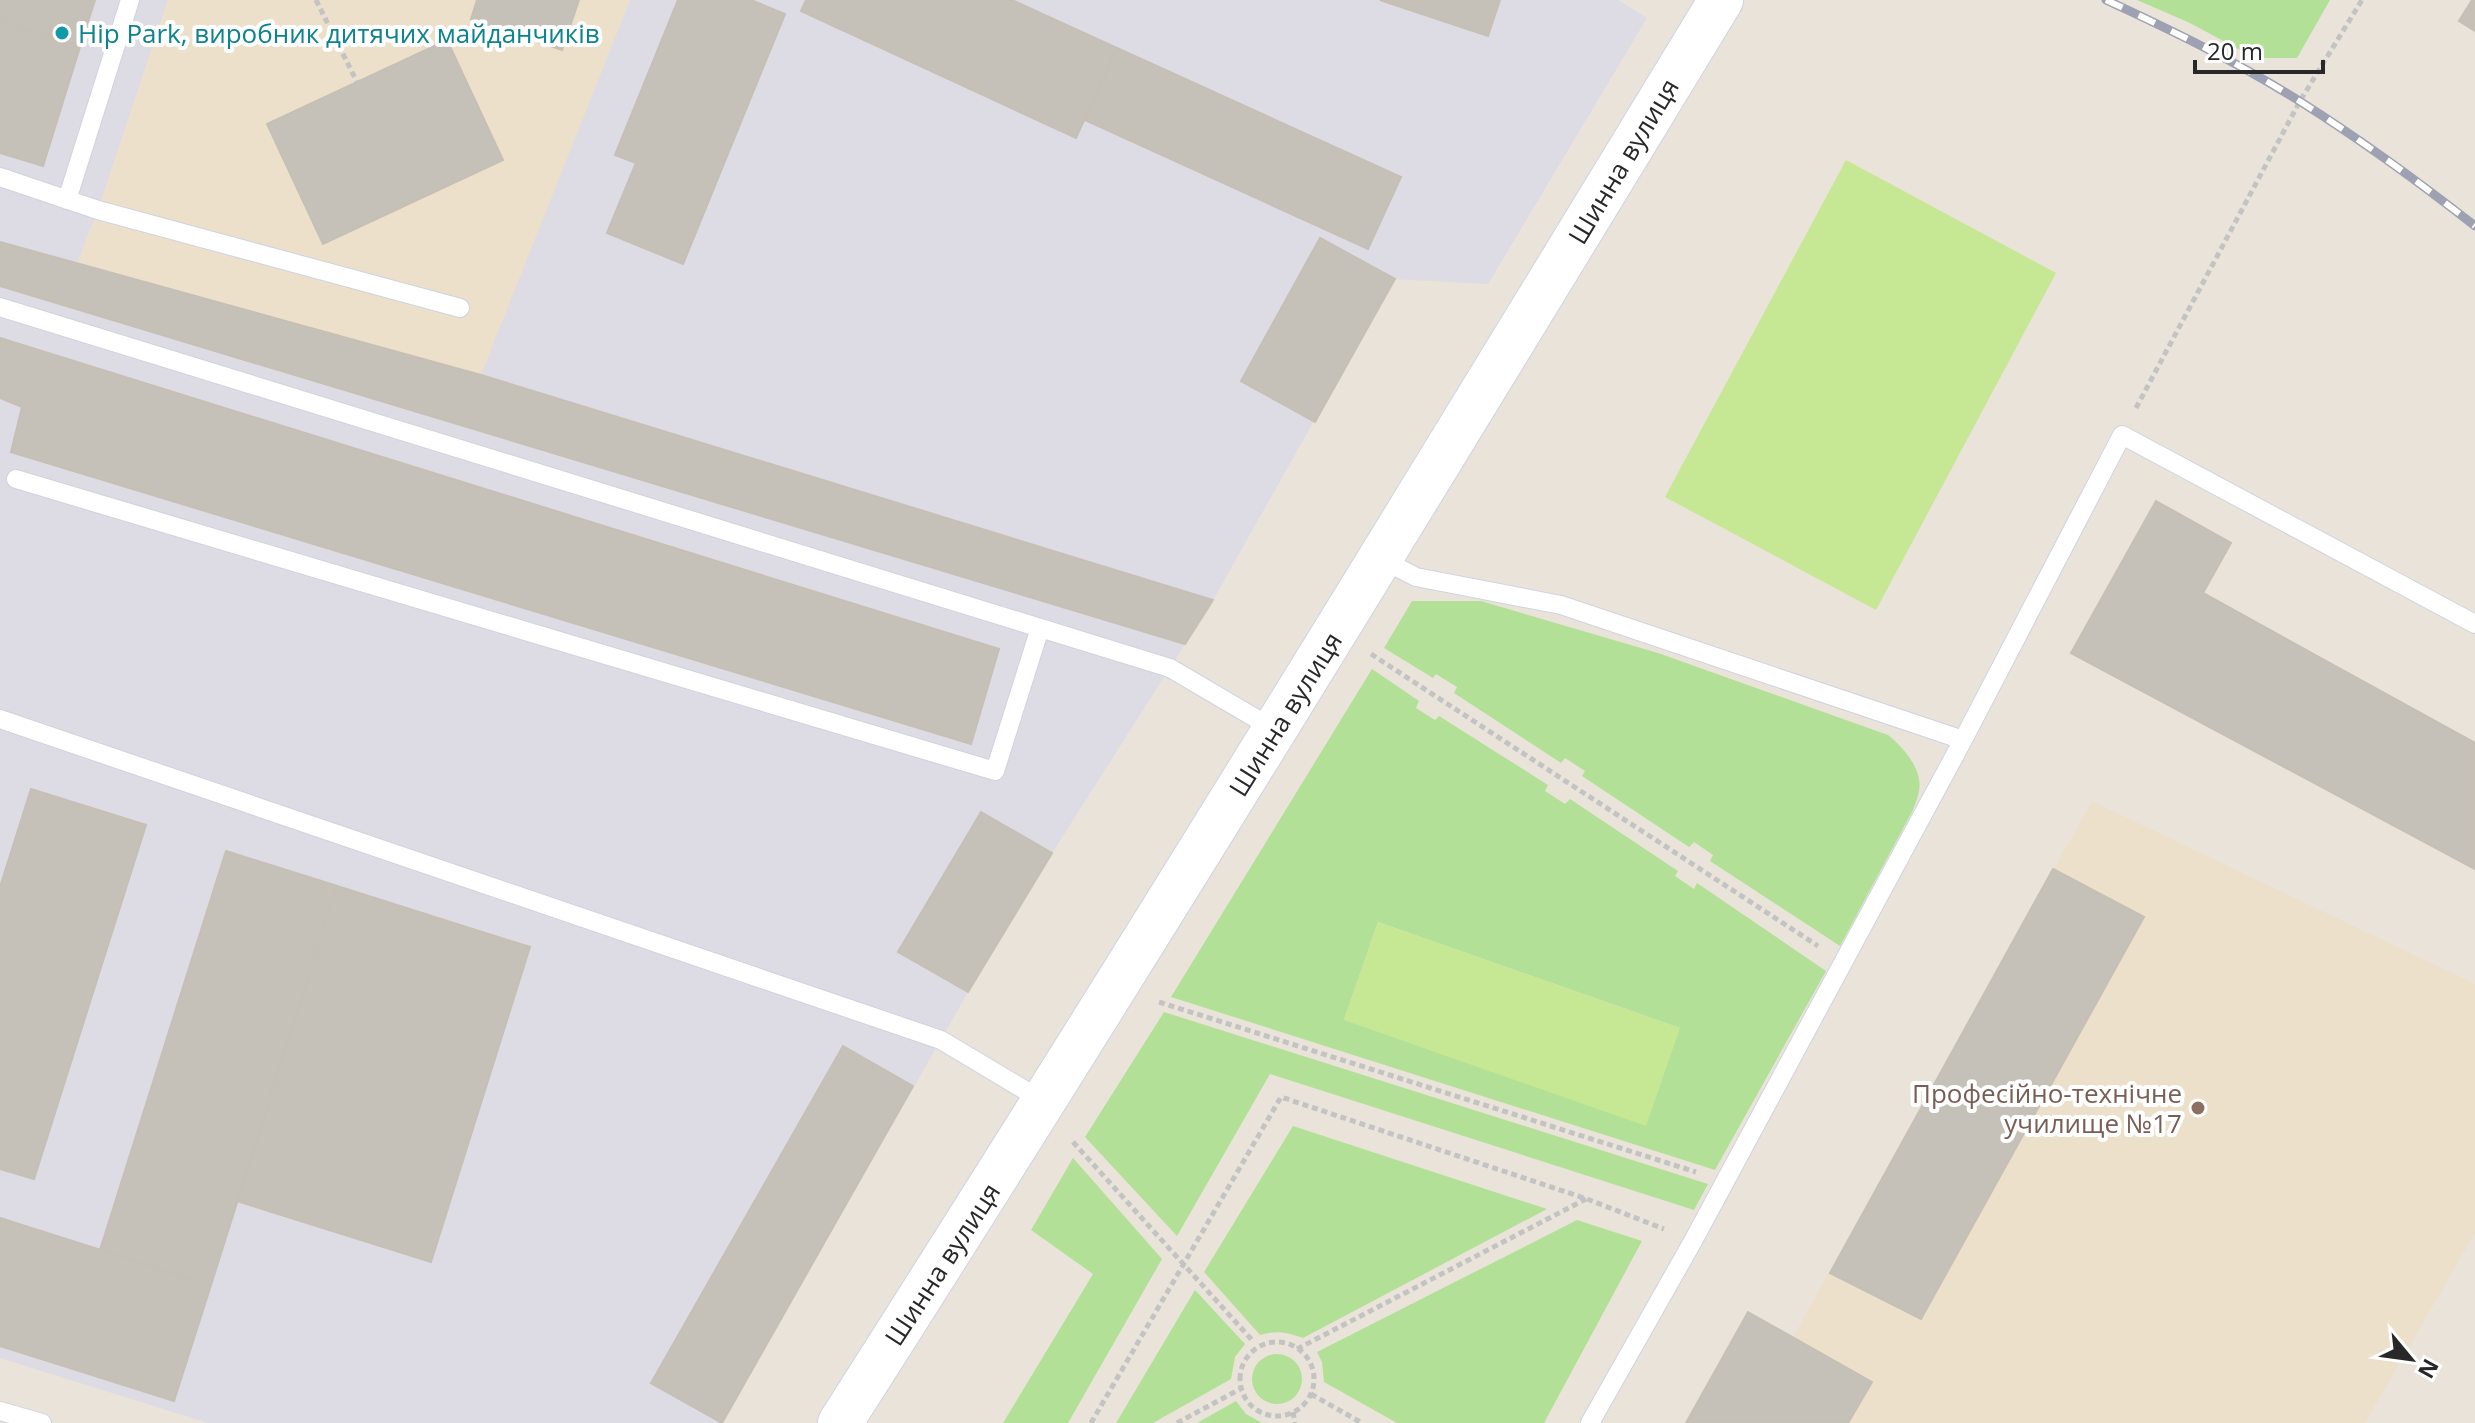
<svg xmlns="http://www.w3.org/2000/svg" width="2475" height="1423" font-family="'Open Sans',sans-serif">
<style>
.industrial{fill:#dddbe3}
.education{fill:#ece0ca}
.green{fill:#b3e097;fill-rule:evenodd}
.pitch{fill:#c6e793}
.building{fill:#c5c1b9;stroke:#c6bfb4;stroke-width:2}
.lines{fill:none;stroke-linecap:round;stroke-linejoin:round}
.lane-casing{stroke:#cfd3e1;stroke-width:20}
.secondary-casing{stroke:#cfd3e1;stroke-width:46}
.path{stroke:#c3c3c3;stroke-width:5;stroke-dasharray:6 4;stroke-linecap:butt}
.lane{stroke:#fff;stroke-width:18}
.secondary{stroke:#fff;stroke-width:44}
.rail-casing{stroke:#9da1b2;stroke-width:9}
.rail{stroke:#fff;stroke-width:6;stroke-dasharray:18;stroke-linecap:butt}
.culture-dot{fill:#0f9aa8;stroke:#fff;stroke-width:3}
.education-dot{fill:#8d6e63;stroke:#fff;stroke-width:3}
.labels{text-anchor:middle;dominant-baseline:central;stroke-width:8;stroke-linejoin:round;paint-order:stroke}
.culture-label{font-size:26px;fill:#0d838f;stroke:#fff;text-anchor:start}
.street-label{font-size:26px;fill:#282828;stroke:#fff}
.education-label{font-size:26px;fill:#785e54;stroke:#fff;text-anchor:end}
</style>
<rect width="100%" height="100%" fill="#eae3da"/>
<path class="industrial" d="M0 0H168L98 210 78 261 480 375 630 0H1618L1647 18 1488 284 1394 279 1213 600 1052 853 968 992 722 1423H208L0 1358Z"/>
<path class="education" d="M168 0H630L481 375 78 262 98 210Z
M2092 801 2475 984V1233L2365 1423H1686L1748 1312 1793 1337Z"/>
<path class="green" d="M2137 0H2330L2297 58H2255L2190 23Z
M1412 601H1481L1658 653 1888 735C1903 747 1923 769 1919 791 1918 797 1915 804 1913 810L1840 946 1710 861 1713 855 1694 842 1689 847 1582 776 1585 771 1565 758 1561 763 1454 693 1457 687 1436 674 1433 678 1384 648Z
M1372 669 1419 701 1416 708 1435 720 1439 716 1548 785 1545 791 1565 804 1570 799 1678 871 1675 876 1694 889 1697 883 1826 971 1715 1170 1171 997ZM1378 922 1680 1028 1344 1020Z
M1164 1012 1708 1184 1694 1210 1270 1074 1177 1236 1085 1137Z
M1293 1126 1547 1209 1303 1338C1287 1332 1276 1330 1260 1335L1204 1272Z
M1073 1158 1162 1259 1068 1423H1003L1093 1274 1031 1230Z
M1577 1220 1642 1241 1544 1423H1397L1324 1382 1322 1362 1317 1352Z
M1195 1290 1245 1344 1235 1357 1231 1379 1153 1423H1116Z
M1252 1379a25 25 0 1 1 50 0a25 25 0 1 1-50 0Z
M1236 1401 1246 1414 1262 1423H1197Z"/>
<path class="pitch" d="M1846 160 2056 273 1876 610 1665 497Z
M1378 922 1680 1028 1646 1126 1344 1020Z"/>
<path class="building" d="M0 0H95L80 47 0 20Z
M477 0H579L562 50 471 19Z
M678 0H751L785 14 683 264 607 233 636 163 615 155Z
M806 0H1012L1117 48 1076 138 801 11Z
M1380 0H1500L1488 36Z
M2472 0H2475V31L2459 21Z
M0 20 80 47 43 166 0 153Z
M447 40 503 160 323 244 267 124Z
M1117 48 1401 177 1368 249 1085 120Z
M1320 238 1395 279 1315 422 1241 381Z
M0 242 481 375 1213 600 1185 644 0 286Z
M0 338 999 649 971 744 11 452 22 407 0 398Z
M2156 501 2231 543 2203 593 2475 743V869L2071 653Z
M31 789 146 825 34 1179 0 1169V887Z
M981 812 1052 853 968 992 898 952Z
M226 851 337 886 211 1285 100 1250Z
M2053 869 2144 917 1921 1319 1830 1273Z
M337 886 530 947 431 1262 237 1201Z
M843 1046 913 1086 722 1423 651 1383Z
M0 1218 211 1285 174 1401 0 1346Z
M1748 1312 1872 1382 1848 1423H1686Z"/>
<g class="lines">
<g class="lane-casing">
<path id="lane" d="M0 177 98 210 460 308
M67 200 130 0
M0 307 1170 668 1274 729
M16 479 995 771 1040 628
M1381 559 1416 577 1561 605 1963 740 2122 435 2475 624
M0 719 941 1040 1043 1101
M0 1411 42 1423
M1590 1423 1693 1241 1963 740"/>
</g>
<g class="secondary-casing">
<path id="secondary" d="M840 1423C1140 953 1431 477 1721 0"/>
</g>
<path class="path" d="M316 0 357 82
M2136 408 2300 101 2362 0
M1371 654 1818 946
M1159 1002 1696 1172
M1073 1142 1252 1340
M1240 1379a37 37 0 1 1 74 0a37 37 0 1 1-74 0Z
M1297 1349 1586 1199
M1311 1394 1362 1423
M1293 1412 1295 1423
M1091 1423 1281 1097 1587 1199 1664 1229
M1177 1423 1242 1388"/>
<use href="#lane" class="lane"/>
<use href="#secondary" class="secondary"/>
<g class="rail-casing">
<path id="rail" d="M2106 0C2173 31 2239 63 2301 102 2361 140 2419 182 2475 226"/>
</g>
<use href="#rail" class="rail"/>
</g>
<circle class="culture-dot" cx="62" cy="33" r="8"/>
<circle class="education-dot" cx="2198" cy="1108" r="8"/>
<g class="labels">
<g class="culture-label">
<text x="78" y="33">Hip Park, виробник дитячих майданчиків</text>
</g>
<g class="street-label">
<text transform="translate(1623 161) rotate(-59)">Шинна вулиця</text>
<text transform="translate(1285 714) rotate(-58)">Шинна вулиця</text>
<text transform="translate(942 1264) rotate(-57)">Шинна вулиця</text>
</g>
<g class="education-label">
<text x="2182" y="1093">Професійно-технічне<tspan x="2182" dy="30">училище №17</tspan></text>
</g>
</g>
<g transform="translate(2411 1359) rotate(119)" stroke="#ffffff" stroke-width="6" paint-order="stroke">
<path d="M0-6L14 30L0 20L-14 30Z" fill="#282828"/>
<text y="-12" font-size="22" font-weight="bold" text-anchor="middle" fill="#282828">N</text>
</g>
<path d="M2195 60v12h128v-12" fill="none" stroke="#282828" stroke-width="4"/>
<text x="2207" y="60" font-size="24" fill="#282828" stroke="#ffffff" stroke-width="6" paint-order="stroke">20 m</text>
</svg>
